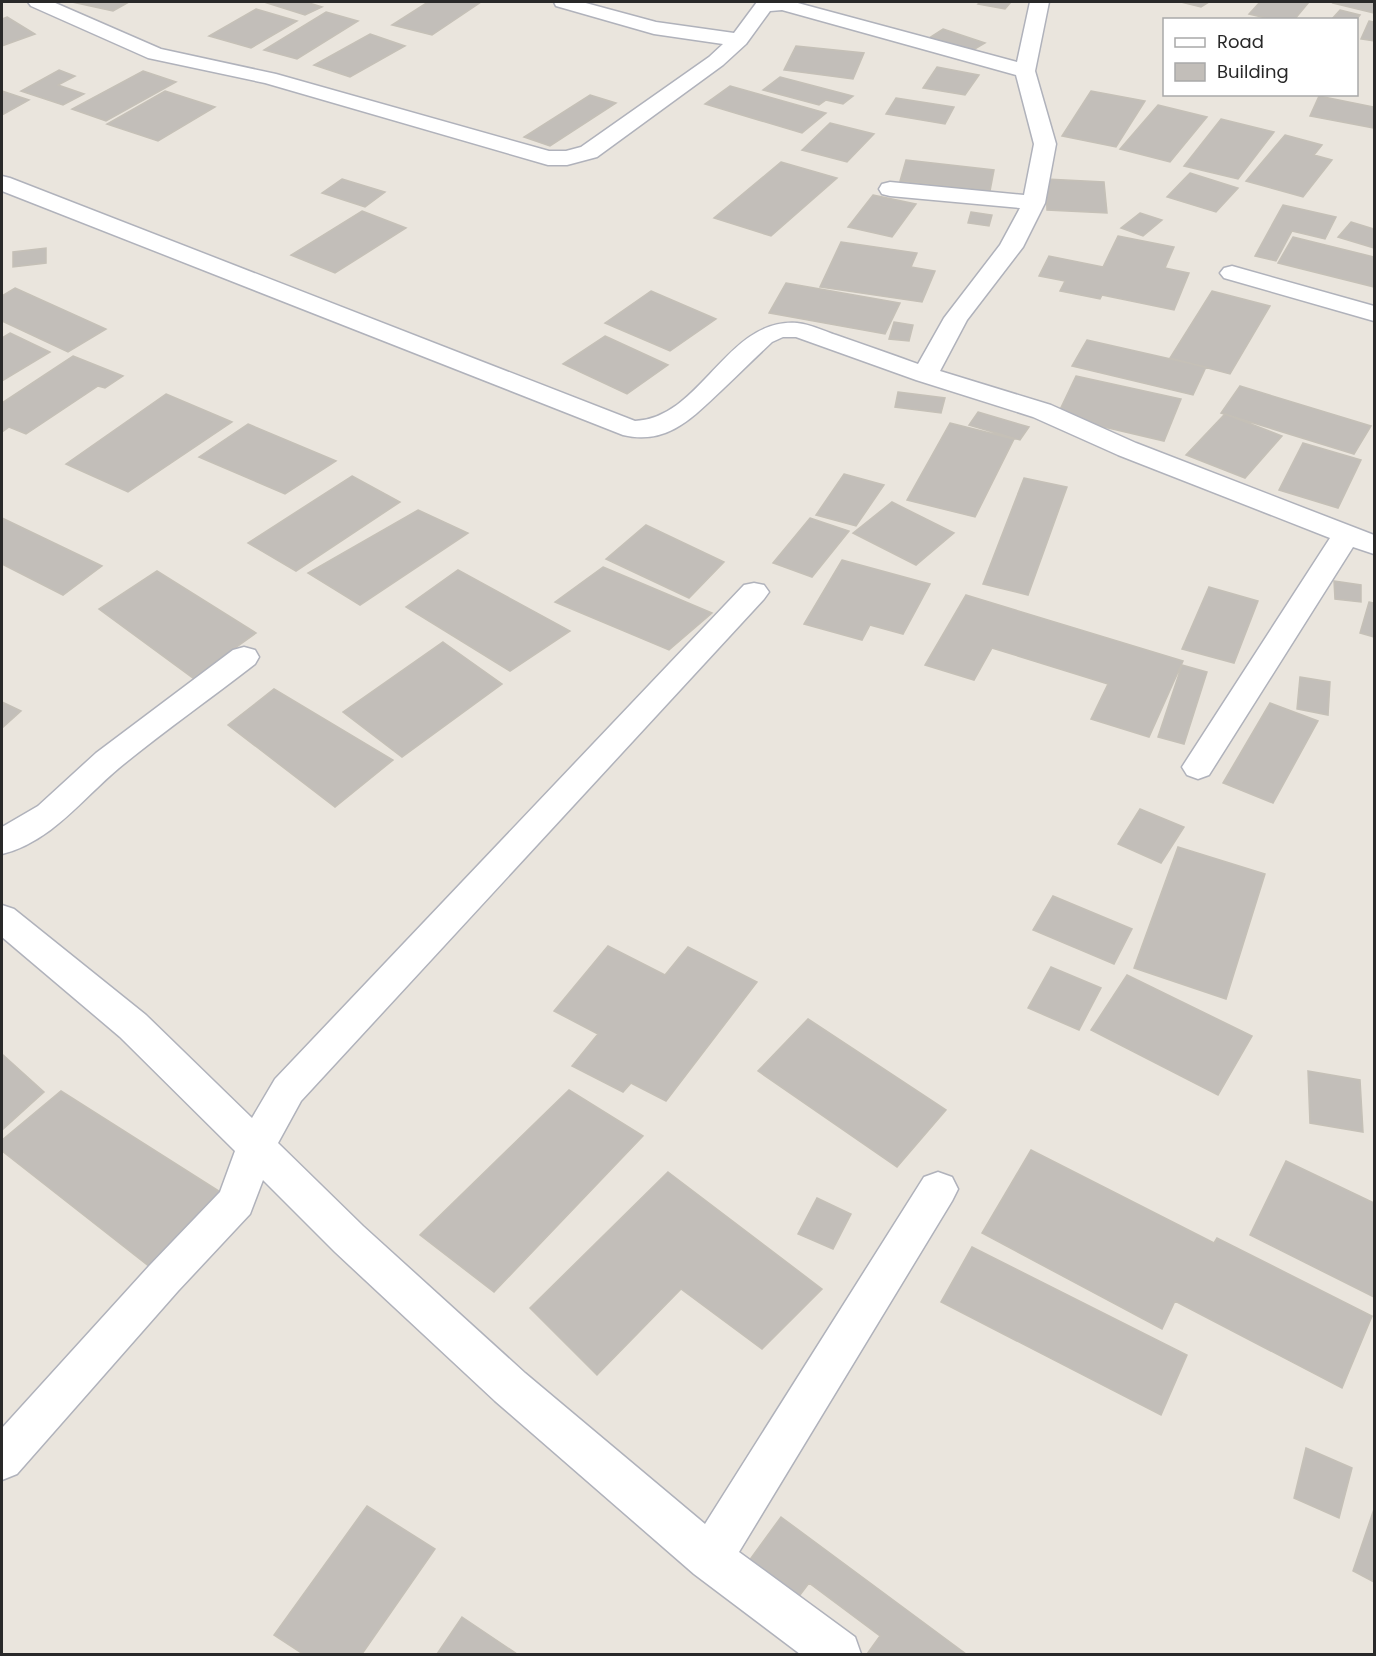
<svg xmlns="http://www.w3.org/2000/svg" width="1376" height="1656" font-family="Poppins,sans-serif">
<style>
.building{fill:#c2beb9;stroke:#c5c0b7;stroke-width:1.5}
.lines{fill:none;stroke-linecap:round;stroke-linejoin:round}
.minor-casing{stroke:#b0b2bb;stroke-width:3}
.minor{fill:#fff;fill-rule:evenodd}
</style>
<rect width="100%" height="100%" fill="#eae5dd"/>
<path class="building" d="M72 2H129L113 11Z
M264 2H306L322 7 305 15Z
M428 2H481L432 35 392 25Z
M980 2H1011L1005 9 978 4Z
M1181 2H1209L1201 7Z
M1260 2H1309L1294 20H1274L1249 14Z
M1334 2H1374V13L1333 3Z
M256 9 297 21 251 48 209 36Z
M1340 10 1360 15 1356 20H1331Z
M326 12 358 21 297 59 264 50Z
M7 17 35 34 2 46V19Z
M1369 21 1374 22V41L1361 39Z
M943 29 985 43 968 53 926 40Z
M370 34 405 46 350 77 314 65Z
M796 46 864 53 853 79 784 70Z
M937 67 979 75 965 95 923 88Z
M59 70 75 76 58 85 84 94 63 105 21 91Z
M143 71 176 82 106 121 72 109Z
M780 77 853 96 843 104 826 100 819 105 763 90Z
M730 86 826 113 802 133 705 104Z
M2 91 29 100 2 115Z
M165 91 215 107 158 141 107 124Z
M1091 91 1145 101 1116 147 1062 136Z
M590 95 616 103 550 146 524 137Z
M1319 96 1374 107V128L1310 116Z
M896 98 954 107 945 124 886 114Z
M1158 105 1207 117 1170 162 1120 149Z
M1221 119 1274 132 1238 179 1184 166Z
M830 123 874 134 847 162 802 150Z
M1285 135 1322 145 1314 155 1332 160 1303 197 1246 181Z
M906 160 994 170 990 191 900 181Z
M781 162 837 178 771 236 714 218Z
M1190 173 1238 188 1216 212 1167 197Z
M342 179 385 192 365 207 322 193Z
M1046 179 1104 182 1107 213 1047 210Z
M873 195 916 204 892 237 848 227Z
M1283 205 1336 217 1325 239 1292 231 1276 261 1255 256Z
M362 211 406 228 335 273 291 255Z
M971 212 992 215 989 226 968 223Z
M1140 213 1162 220 1143 236 1121 228Z
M1351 222 1374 229V248L1338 237Z
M1118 236 1174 247 1165 268 1189 273 1174 310 1102 295 1100 299 1060 291 1065 281 1039 276 1049 256 1103 267Z
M1293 237 1374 257V287L1278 263Z
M841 242 917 253 911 267 935 271 922 302 820 287Z
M46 248V263L13 267V252Z
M786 283 900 303 885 334 769 313Z
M15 288 106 329 68 352 2 321V296Z
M651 291 716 319 670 351 605 323Z
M1212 291 1270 306 1230 374 1170 358Z
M894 322 913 325 909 341 889 339Z
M10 333 50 352 2 381V338Z
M605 336 668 365 627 394 563 364Z
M1087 340 1206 367 1193 395 1072 366Z
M73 356 123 376 105 388 98 386 26 434 9 427 2 432V403Z
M1076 376 1181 399 1164 441 1057 416Z
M1240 386 1371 426 1354 454 1221 413Z
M898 392 945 398 941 413 895 407Z
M166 394 232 422 128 492 66 464Z
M978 412 1029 427 1020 440 969 425Z
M1225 414 1282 436 1245 478 1186 455Z
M950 423 1014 439 975 517 907 500Z
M248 424 336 461 285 494 199 457Z
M1303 443 1361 460 1338 508 1279 490Z
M844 474 884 485 856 526 816 515Z
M352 476 400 502 296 571 248 543Z
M1024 478 1067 487 1028 595 983 584Z
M892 502 954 533 916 565 853 533Z
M418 510 468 533 360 605 308 573Z
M2 518 102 566 63 595 2 564Z
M810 518 849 531 812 577 773 563Z
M646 525 724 562 689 598 606 559Z
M842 560 930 584 903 634 870 625 862 640 804 624Z
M603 567 712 613 669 650 555 602Z
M458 570 570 631 510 671 406 607Z
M157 571 256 633 193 678 99 609Z
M1334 581 1361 585V602L1335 599Z
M1209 587 1258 601 1234 663 1182 649Z
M966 595 1183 661 1149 737 1091 719 1108 684 992 648 974 680 925 665Z
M1369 602 1374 603V637L1360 633Z
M443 642 502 684 402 757 343 712Z
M1182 665 1207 672 1184 744 1158 737Z
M1300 677 1330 682 1328 715 1297 709Z
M274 689 393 760 335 807 228 725Z
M2 702 21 711 2 728Z
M1270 703 1318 721 1273 803 1223 783Z
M1140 809 1184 827 1161 863 1118 844Z
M1178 847 1265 874 1226 999 1134 968Z
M1053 896 1132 929 1114 964 1033 930Z
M608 946 665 975 688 947 757 982 666 1101 631 1083 623 1092 572 1066 598 1034 554 1011Z
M1051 967 1101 988 1079 1030 1028 1008Z
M1127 975 1252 1036 1218 1095 1091 1030Z
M808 1019 946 1110 897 1167 758 1071Z
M2 1054 44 1092 2 1130Z
M1308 1071 1360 1080 1363 1132 1310 1123Z
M569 1090 643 1136 494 1292 420 1235Z
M61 1091 236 1202 164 1278 2 1151V1140Z
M1031 1150 1214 1243 1217 1238 1372 1316 1342 1388 1175 1301 1162 1329 982 1233Z
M1286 1161 1374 1203V1297L1250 1235Z
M668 1172 822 1289 762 1349 681 1289 597 1375 530 1308Z
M817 1198 851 1214 833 1249 798 1234Z
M972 1247 1187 1355 1161 1415 941 1302Z
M1306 1448 1352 1468 1339 1518 1294 1498Z
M367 1506 435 1549 362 1654H303L274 1635Z
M1374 1509V1582L1353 1571Z
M781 1517 966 1654H867L880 1636 809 1583 791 1607 743 1569Z
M462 1617 517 1654H437Z"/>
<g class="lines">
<g class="minor-casing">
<path id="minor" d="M28 2H53L161 49 276 74 549 151H566L581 147 709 57 723 44 654 34 556 6 554 2H582L656 22 734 33 757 2H794L1017 62 1030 2H1049L1035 71 1056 144 1045 203 1023 247 967 320 940 371 1051 405 1136 443 1374 535V554L1353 547 1209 775 1198 779 1187 775 1182 767 1330 538 1118 455 1033 417 916 380 796 337H783L772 342C756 357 740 373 724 388 694 416 668 446 623 435L2 191V176L10 178 635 421C702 418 726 318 797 323 810 324 824 331 836 335 864 345 891 354 918 364L944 318 1000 245 1020 208 890 196 882 194 879 189 882 184 890 182 1024 195 1034 144 1016 75 782 10 770 11 746 44 723 65 597 157 567 165H548L265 83 148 58 31 6Z
M1232 266 1374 306V321L1224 278 1220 273 1224 268Z
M754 583 764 585 769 592 764 599 301 1101 278 1143 363 1226 525 1373 705 1524 924 1177 938 1172 952 1177 958 1189 952 1201 739 1552 855 1637 861 1654H800L694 1574 495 1401 335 1252 263 1180 250 1214 178 1291 17 1474 2 1480V1428L150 1265 220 1192 235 1151 120 1037 2 937V905L14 909 146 1015 252 1118 275 1079 744 585Z
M244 647 255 650 259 657 255 664C210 699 163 732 119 768 82 799 51 842 2 854V827L38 806 96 753 233 650Z"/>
</g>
<use href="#minor" class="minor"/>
</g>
<rect width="1376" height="1656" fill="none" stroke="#292929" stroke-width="6"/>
<rect x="1163" y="18" width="195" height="78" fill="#ffffff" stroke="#a9a9a9" stroke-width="1.5"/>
<rect x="1175" y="38" width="30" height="9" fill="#ffffff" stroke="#a9a9a9" stroke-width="1.5"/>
<text x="1217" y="48" font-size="18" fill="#292929">Road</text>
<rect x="1175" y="63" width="30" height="18" fill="#c2beb9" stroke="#a9a9a9" stroke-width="1.5"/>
<text x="1217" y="78" font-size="18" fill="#292929">Building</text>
</svg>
